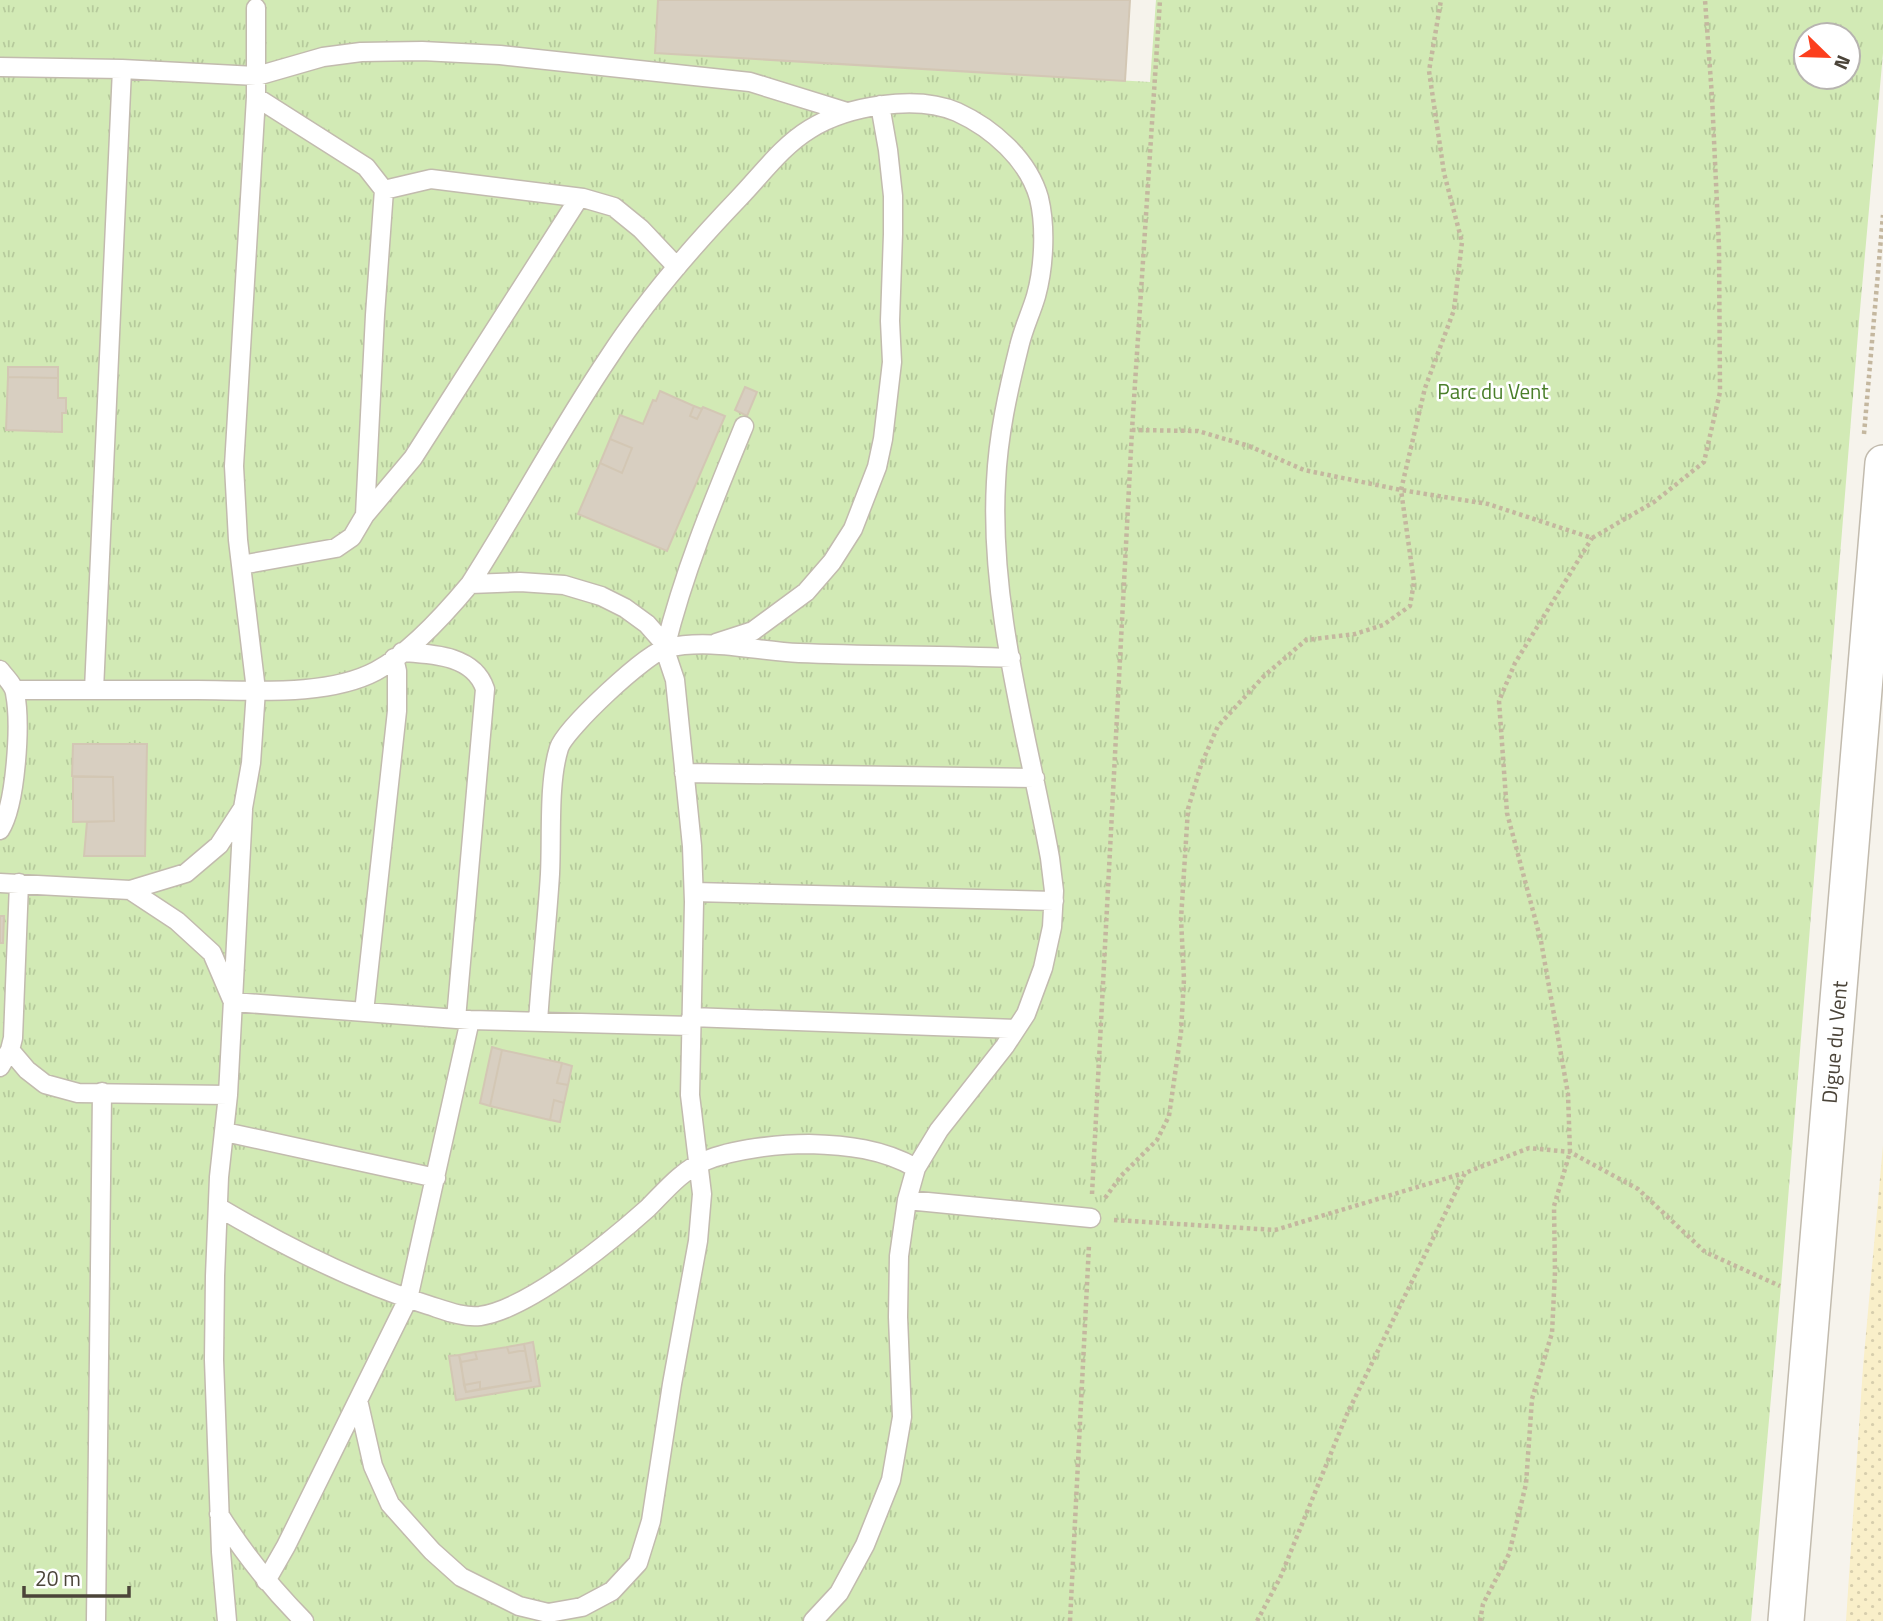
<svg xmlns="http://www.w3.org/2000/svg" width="1883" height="1621" font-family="'Titillium Web',sans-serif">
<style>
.sand{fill:url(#sand-dots)}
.park{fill:url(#park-tufts);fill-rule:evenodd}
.building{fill:#d8cfc1;stroke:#d3c7b4;stroke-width:2}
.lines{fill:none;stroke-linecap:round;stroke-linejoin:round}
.lane-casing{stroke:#c2bbae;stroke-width:21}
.street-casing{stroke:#c2bbae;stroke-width:38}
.path{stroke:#c4b79f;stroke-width:4.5;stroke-dasharray:3.5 3.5;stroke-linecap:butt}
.lane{stroke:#fff;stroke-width:18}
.street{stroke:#fff;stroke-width:35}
.labels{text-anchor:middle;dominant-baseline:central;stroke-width:5;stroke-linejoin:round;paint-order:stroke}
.park-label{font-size:21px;fill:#4a7f2a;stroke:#fff}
.street-label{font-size:21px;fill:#4b4439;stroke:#fff}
</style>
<defs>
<pattern id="sand-dots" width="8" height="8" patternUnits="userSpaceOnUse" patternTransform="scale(1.75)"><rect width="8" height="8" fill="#f9efc9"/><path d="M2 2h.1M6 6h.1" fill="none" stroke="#d7cead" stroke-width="1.8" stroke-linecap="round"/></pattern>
<pattern id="park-tufts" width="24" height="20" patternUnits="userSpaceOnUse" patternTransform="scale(1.75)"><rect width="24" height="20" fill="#d2eab5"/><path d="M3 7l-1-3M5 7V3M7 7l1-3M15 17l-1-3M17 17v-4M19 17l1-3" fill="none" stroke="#b6ca9c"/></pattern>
</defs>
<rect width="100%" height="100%" fill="#f6f3ec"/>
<path class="sand" d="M1883 1145V1621H1846L1863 1367Z"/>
<path class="park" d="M0 0H658L655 53 1150 82 1156 0H1883V53L1859 321 1781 1286 1751 1621H0ZM1806 35H1848V77H1806Z"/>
<path class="building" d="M658 0H1130L1125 81 655 53Z
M8 367H58V378L8 377Z
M8 377 58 378V398H66V413H62V432L6 430Z
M745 387 757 392 747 416 735 410Z
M660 391 694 406 690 416 697 419 703 407 725 416 667 551 578 514 600 463 622 473 632 448 610 439 620 415 643 424 653 400 656 401Z
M694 406 702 409 697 419 690 416Z
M610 439 632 448 622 473 600 463Z
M73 744H147L145 856H84L87 822 114 821 113 777 72 776Z
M73 777H113L114 821 73 822Z
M0 916H4L3 943H0Z
M492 1047 502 1050 490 1106 480 1103Z
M502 1050 562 1063 557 1083 568 1085 564 1103 554 1100 550 1120 490 1106Z
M562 1063 572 1066 568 1085 557 1083Z
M554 1100 564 1103 560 1122 550 1120Z
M533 1342 540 1386 456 1400 449 1356 459 1355 466 1392 531 1381 524 1344Z
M524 1344 525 1350 509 1353 507 1347Z
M507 1347 509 1353 525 1350 531 1381 480 1389V1382L464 1385 461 1362 477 1359 475 1352Z
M475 1352 477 1359 461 1362 459 1355Z
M480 1382V1389L466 1392 464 1385Z"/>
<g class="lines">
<g class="lane-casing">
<path id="lane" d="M0 67 122 69 257 76 323 57 361 52 422 51 500 55 750 82 847 112
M256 97 366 167 384 190
M365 515 413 458 579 198
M241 565 336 548 352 537 365 515 375 315 384 190 431 179 583 198 614 207 641 229 677 267
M716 643 753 631 806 592 832 562 853 529 877 467 883 439 892 362 890 321 893 234V196L888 150 880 105
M665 648C684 571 714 499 744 426
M402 652C432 654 474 655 485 689L456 1019
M0 670C5 677 14 685 15 693 21 724 16 805 0 830
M15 690C76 690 136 690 197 690 251 690 327 697 376 671 410 653 445 614 470 584 518 509 559 431 609 357 646 300 692 247 739 198 762 174 782 146 810 129 847 106 916 94 957 112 992 128 1028 159 1039 198 1046 227 1044 267 1036 296 1031 313 1023 329 1019 347 1008 391 998 436 996 482 989 607 1028 736 1050 858L1054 891 1052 927 1043 968 1026 1014 1005 1046 939 1130 916 1168 907 1200 899 1256 898 1317 902 1417 891 1480 865 1545 839 1593 813 1621
M94 690 122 69
M684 773 1035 778
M0 883 130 890 186 873 219 845 243 808 251 763 256 690 238 540 234 466 256 97V8
M130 890 177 921 212 953 233 1002 470 1020 691 1026
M694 892 1054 901
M364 1012 397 711V671L394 658
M691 1017 1016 1029
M538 1022C541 973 547 924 550 874 552 836 548 783 559 748 565 729 647 652 667 648 709 638 756 651 799 653 869 656 940 655 1011 658
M10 1050 27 1070 45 1084 78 1093 228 1095
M0 1067 10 1050 13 1038 19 883
M225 1132 436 1178
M907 1200 1091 1218
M218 1207C284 1246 354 1282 428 1305 444 1310 463 1318 480 1316 529 1309 611 1241 648 1208 665 1191 682 1170 705 1161 732 1149 780 1144 809 1144 847 1145 883 1149 916 1168
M358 1400 373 1466 390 1504 432 1551 461 1577 519 1606 548 1613 582 1607 612 1591 638 1563 651 1521 672 1384 698 1241 702 1194 690 1095 694 902 692 846 675 680 662 641 647 624 625 608 601 596 564 585 520 582 470 584
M219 1514C244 1554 271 1588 304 1621
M266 1581 286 1546 408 1299 470 1020
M96 1621 102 1092
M227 1621 221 1552 214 1360 215 1276 219 1177 228 1095 243 810"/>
</g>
<g class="street-casing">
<path id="street" d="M1786 1621 1883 463"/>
</g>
<path class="path" d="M1132 430 1198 431 1249 446 1304 470 1401 490 1488 504 1592 538 1654 502 1704 462 1720 392 1719 247 1712 97 1705 0
M1864 434 1883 215
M1092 1194 1132 430 1160 0
M1105 1198 1121 1176 1157 1140 1169 1116 1181 1032 1184 979 1181 919 1188 809 1201 765 1218 726 1264 676 1306 640 1355 634 1383 625 1410 606 1414 582 1401 490 1425 388 1454 310 1462 242 1444 173 1429 71 1441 0
M1114 1220 1275 1230 1464 1173
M1070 1621 1089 1245
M1257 1621 1280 1578 1347 1414 1465 1173 1529 1148 1570 1152 1638 1189 1705 1252 1780 1286
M1480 1621 1483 1604 1509 1554 1526 1484 1532 1399 1552 1333 1555 1272 1554 1206 1570 1152 1568 1094 1541 941 1507 813 1499 701 1515 663 1592 538"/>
<use href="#lane" class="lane"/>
<use href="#street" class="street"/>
</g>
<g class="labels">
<g class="park-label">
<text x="1493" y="391">Parc du Vent</text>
</g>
<g class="street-label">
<text transform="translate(1834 1042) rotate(-85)">Digue du Vent</text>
</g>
</g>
<g transform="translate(1827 56) rotate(113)"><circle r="33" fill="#ffffff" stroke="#b7b4b0" stroke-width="2"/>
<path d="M0-5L12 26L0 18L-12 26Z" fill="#fc3f1d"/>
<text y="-10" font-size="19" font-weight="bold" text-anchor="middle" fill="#4b4439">N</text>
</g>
<path d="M24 1586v10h105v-10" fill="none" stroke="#4b4439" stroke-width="3.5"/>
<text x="35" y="1586" font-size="21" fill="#4b4439" stroke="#ffffff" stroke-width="5" paint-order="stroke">20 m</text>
</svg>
